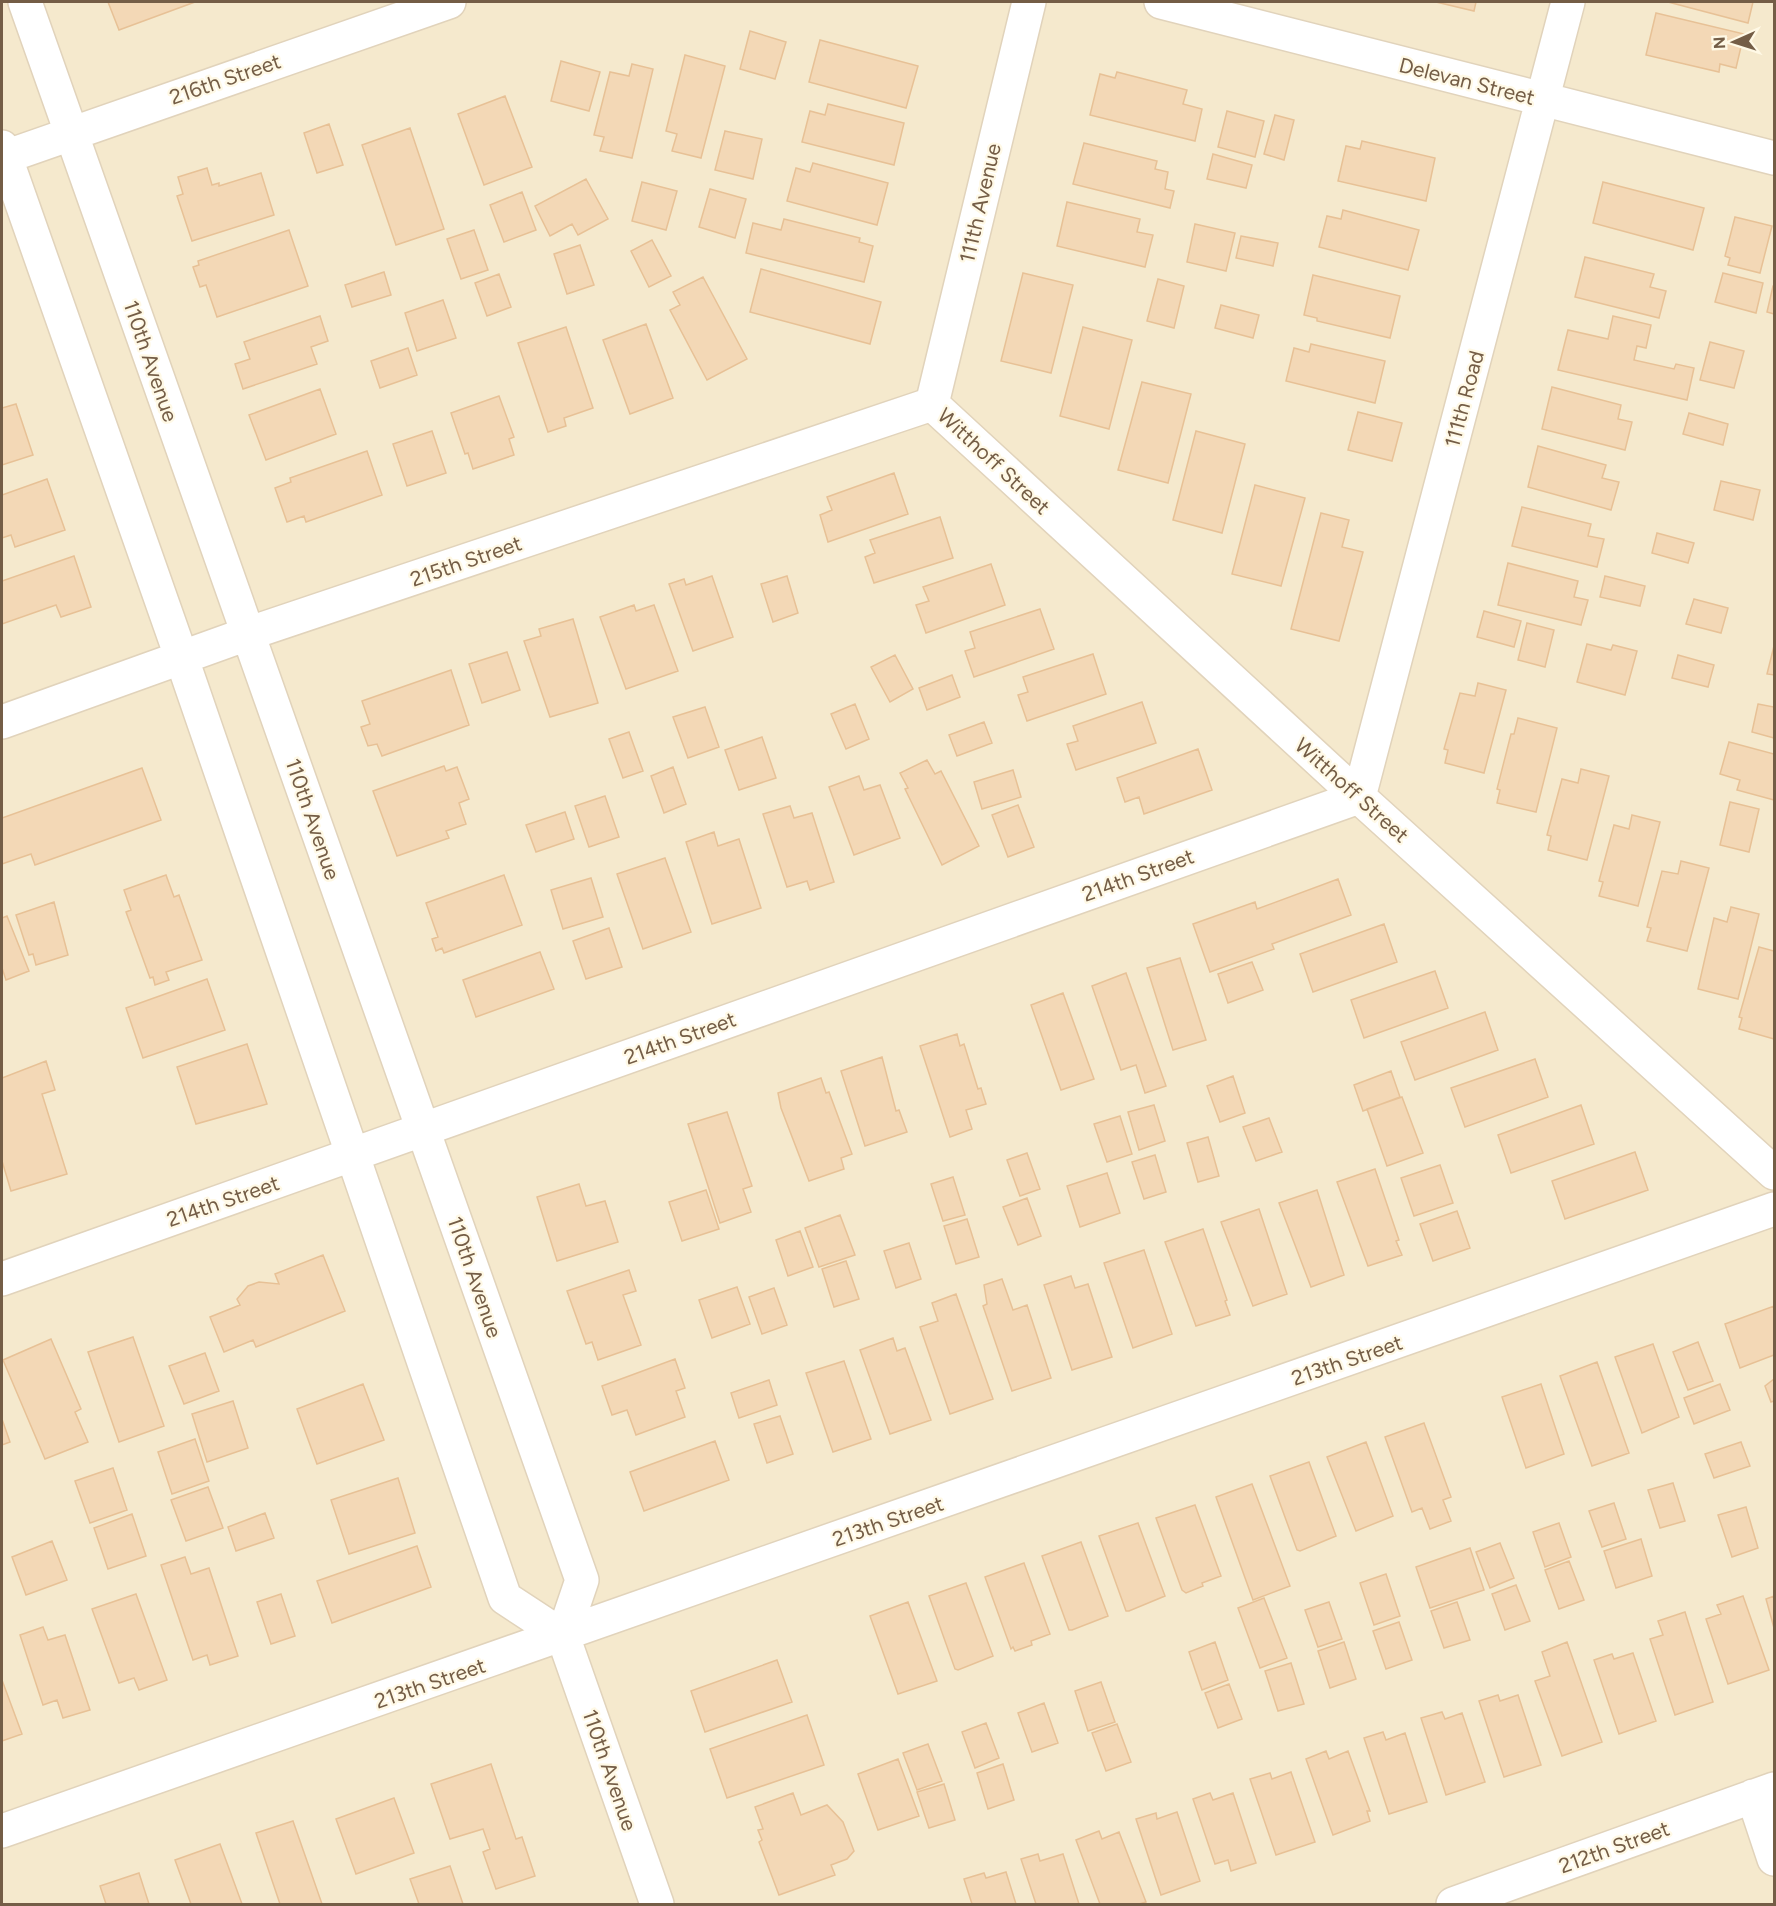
<svg xmlns="http://www.w3.org/2000/svg" width="1776" height="1906" font-family="Figtree,sans-serif">
<style>
.residential{fill:#f5e9cd}
.building{fill:#f3d8b6;stroke:#e7c196;stroke-width:1.5}
.lines{fill:none;stroke-linecap:round;stroke-linejoin:round}
.minor-casing{stroke:#e1d3bb;stroke-width:36}
.minor{stroke:#fff;stroke-width:33}
.labels{text-anchor:middle;dominant-baseline:central;stroke-width:4.5;stroke-linejoin:round;paint-order:stroke}
.street-label{font-size:21px;fill:#745d46;stroke:#fff9e6}
</style>
<rect width="100%" height="100%" fill="#fdf6df"/>
<path class="residential" d="M2 2H1774V1904H2Z"/>
<path class="building" d="M108 2H195L119 30Z
M1436 2H1476L1474 11Z
M1668 2H1753L1748 23Z
M1656 13 1744 34 1736 68 1720 64 1719 72 1646 55Z
M750 31 786 42 775 79 740 69Z
M820 40 918 66 906 108 809 82Z
M685 55 725 66 701 158 672 151 677 134 666 131Z
M561 61 600 72 589 111 551 101Z
M632 64 653 69 632 158 600 151 604 137 594 135 610 72 629 76Z
M1117 72 1187 90 1183 104 1202 109 1195 141 1090 115 1100 74 1115 78Z
M505 96 532 167 484 185 458 114Z
M828 104 904 123 894 165 802 142 810 111 825 115Z
M1227 111 1264 121 1255 157 1218 147Z
M1275 115 1294 120 1284 160 1264 154Z
M329 124 343 165 317 173 304 133Z
M410 128 444 229 396 245 362 145Z
M725 131 762 139 753 179 715 170Z
M1362 141 1435 158 1426 201 1338 181 1346 146 1360 149Z
M1084 143 1157 161 1155 169 1168 172 1165 189 1174 191 1170 208 1073 184Z
M1213 154 1252 165 1246 188 1207 179Z
M813 163 888 183 877 225 787 201 796 168 810 172Z
M207 168 212 185 219 183V186L261 173 274 215 192 241 177 196 183 194 178 177Z
M586 179 608 219 578 235 572 224 550 236 535 206Z
M642 182 677 191 666 230 632 221Z
M1603 182 1704 208 1693 250 1593 223Z
M710 189 746 199 735 238 699 227Z
M522 192 536 230 504 242 490 205Z
M1067 202 1140 219 1137 232 1153 235 1145 267 1057 246Z
M1343 210 1419 230 1408 270 1319 247 1327 216 1341 219Z
M1735 217 1772 226 1760 273 1728 265 1730 258 1725 256Z
M784 219 860 238 859 242 873 246 864 282 746 253 753 223 781 230Z
M1195 224 1235 233 1226 271 1187 262Z
M289 230 308 286 217 317 206 285 200 287 193 267 199 265 198 261Z
M474 230 488 270 461 279 447 239Z
M1241 236 1278 243 1273 266 1236 258Z
M652 240 671 276 649 287 631 251Z
M580 245 594 285 567 294 554 254Z
M1585 257 1654 274 1650 287 1666 291 1659 318 1575 297Z
M761 269 881 302 870 344 750 312Z
M384 272 391 295 352 307 345 285Z
M1023 273 1073 285 1051 373 1001 361Z
M1723 273 1763 283 1756 313 1715 302Z
M499 274 511 307 487 316 475 283Z
M1313 275 1400 296 1390 338 1317 321V318L1304 315Z
M703 277 747 359 707 380 670 310 680 305 673 292Z
M1158 279 1184 286 1174 328 1147 321Z
M1773 286H1774V314L1767 312Z
M443 300 456 338 417 351 405 313Z
M1221 305 1259 315 1253 338 1215 328Z
M320 316 328 341 311 347 317 364 243 389 235 364 250 359 244 342Z
M1613 316 1651 325 1646 348 1637 346 1634 360 1674 369 1676 364 1694 368 1687 400 1558 370 1568 330 1608 339Z
M646 324 673 398 630 414 603 340Z
M566 327 593 408 564 418 566 426 548 432 518 343Z
M1083 327 1132 340 1109 429 1060 416Z
M1710 342 1744 351 1734 388 1700 380Z
M1311 344 1385 361 1375 403 1286 381 1294 348 1309 352Z
M408 348 417 375 380 388 371 361Z
M1142 382 1191 394 1168 483 1118 470Z
M1552 387 1621 405 1618 419 1632 422 1625 450 1542 429Z
M320 389 336 434 266 460 249 415Z
M499 396 514 437 509 439 514 455 473 469 468 453 465 454 451 413Z
M16 404 33 455 2 465V408Z
M1358 412 1402 423 1392 461 1348 450Z
M1689 413 1728 424 1723 445 1683 434Z
M432 431 446 473 407 486 393 444Z
M1196 431 1245 444 1222 533 1173 520Z
M1538 446 1606 465 1602 478 1619 482 1611 510 1528 487Z
M367 451 382 495 306 522 304 516 287 522 275 488 291 482 290 478Z
M894 473 908 514 828 542 820 515 832 510 827 497Z
M47 479 65 530 15 547 11 535 2 538V495Z
M1721 481 1760 490 1753 520 1714 510Z
M1255 485 1305 498 1281 586 1232 574Z
M1522 507 1591 524 1588 536 1604 539 1597 567 1512 546Z
M1321 513 1349 520 1342 547 1363 552 1339 641 1291 629Z
M940 517 953 558 874 583 865 557 875 553 870 540Z
M1657 533 1694 543 1688 563 1652 553Z
M74 556 91 607 61 617 56 605 2 624V581Z
M1508 563 1578 581 1574 597 1588 600 1581 625 1498 605Z
M991 564 1005 605 926 633 916 605 929 601 923 587Z
M712 576 733 637 693 651 669 584 684 579 686 585Z
M787 576 798 613 773 622 761 584Z
M1605 576 1645 586 1640 606 1600 597Z
M1694 599 1728 608 1721 633 1686 624Z
M634 605 636 611 654 605 678 671 626 689 600 617Z
M1040 609 1054 649 974 677 965 651 975 648 970 632Z
M1484 611 1521 621 1514 647 1477 637Z
M573 619 598 703 550 717 524 641 541 636 539 629Z
M1527 623 1554 630 1545 667 1518 660Z
M1587 644 1611 650 1613 645 1637 651 1625 695 1577 682Z
M1774 646V675L1767 674Z
M507 652 520 690 482 703 469 664Z
M1093 654 1106 694 1027 721 1018 695 1028 692 1023 677Z
M895 655 913 689 890 702 871 667Z
M1678 655 1714 665 1708 687 1672 678Z
M451 670 469 725 382 756 377 744 368 746 361 727 370 724 362 701Z
M952 675 960 697 927 710 919 688Z
M1478 683 1506 690 1484 773 1445 763 1448 750 1444 749 1460 693 1475 696Z
M1142 702 1156 743 1076 770 1067 744 1078 741 1073 726Z
M855 704 869 739 846 749 831 714Z
M1758 704 1774 707V738L1752 732Z
M705 707 719 747 688 758 673 717Z
M1518 718 1557 728 1536 812 1497 803 1500 790 1497 789 1511 734H1514Z
M984 722 992 743 957 756 949 735Z
M629 732 643 771 623 778 609 739Z
M762 737 776 778 739 790 725 750Z
M1729 742 1774 754V800L1737 790 1740 780 1720 774Z
M1198 749 1212 790 1144 814 1139 797 1125 802 1117 778Z
M927 760 935 774 941 771 979 846 942 865 905 789 908 788 900 773Z
M444 766 446 771 457 767 469 799 459 803 466 824 446 831 449 838 397 856 373 791Z
M673 767 686 804 664 813 651 776Z
M142 768 161 820 35 865 31 854 2 864V818Z
M1581 769 1609 776 1587 860 1548 850 1551 836 1547 835 1562 779 1578 783Z
M1013 770 1021 797 982 809 974 782Z
M859 776 864 790 880 785 900 838 854 855 829 787Z
M605 796 619 837 589 847 575 806Z
M1730 802 1759 809 1749 852 1720 845Z
M1018 805 1034 847 1008 857 992 815Z
M790 806 794 818 812 813 834 882 810 890 807 881 787 887 763 814Z
M565 812 574 839 536 852 526 825Z
M1632 815 1660 822 1638 906 1599 896 1603 882 1599 881 1614 825 1629 829Z
M714 832 718 846 739 839 761 908 712 924 686 842Z
M665 858 691 932 643 949 617 874Z
M1681 861 1709 868 1687 951 1647 941 1651 928 1647 927 1662 871 1678 874Z
M166 875 174 897 179 895 202 960 166 972 169 980 155 985 153 977 150 978 126 912 131 910 124 890Z
M504 875 522 925 444 953 442 948 436 951 432 939 438 937 426 903Z
M591 878 603 917 563 929 551 890Z
M1338 879 1351 915 1272 944 1274 949 1210 972 1193 924 1255 902 1257 909Z
M54 902 68 955 36 965 33 954 29 955 16 915Z
M1731 907 1759 914 1738 999 1698 989 1714 918 1727 922Z
M7 916 29 971 6 980 2 968V918Z
M1384 924 1397 962 1313 992 1300 954Z
M609 928 622 967 586 979 573 941Z
M1759 947 1774 951V1039L1739 1029 1742 1018 1739 1017Z
M540 952 554 989 476 1017 463 980Z
M1180 958 1206 1040 1173 1050 1147 968Z
M1252 962 1263 990 1228 1003 1218 974Z
M1435 971 1448 1008 1364 1038 1351 1000Z
M1126 973 1166 1086 1145 1093 1136 1065 1121 1070 1092 986Z
M207 979 225 1030 143 1058 126 1008Z
M1063 993 1094 1079 1061 1090 1031 1005Z
M1485 1012 1498 1050 1415 1080 1401 1042Z
M957 1034 960 1046 964 1044 978 1089 981 1088 986 1104 966 1110 972 1129 950 1137 920 1046Z
M247 1044 267 1104 196 1124 177 1067Z
M882 1057 896 1111 899 1110 907 1132 865 1146 841 1071Z
M1535 1059 1548 1097 1465 1127 1451 1088Z
M46 1061 55 1090 42 1094 67 1174 11 1191 2 1161V1078Z
M1391 1071 1400 1097 1363 1111 1354 1085Z
M1233 1076 1245 1113 1220 1122 1207 1086Z
M821 1078 826 1093 829 1092 852 1154 841 1158 844 1169 809 1181 781 1108 778 1093Z
M1402 1097 1423 1153 1387 1166 1367 1109Z
M1154 1105 1165 1141 1139 1150 1128 1112Z
M1581 1105 1594 1144 1511 1173 1498 1135Z
M727 1112 752 1186 743 1189 751 1212 720 1223 688 1124Z
M1120 1116 1132 1154 1107 1162 1094 1124Z
M1269 1118 1282 1152 1256 1161 1243 1127Z
M1208 1137 1219 1176 1198 1182 1187 1143Z
M1635 1152 1648 1190 1565 1219 1552 1181Z
M1027 1153 1040 1189 1020 1196 1007 1160Z
M1155 1155 1166 1192 1144 1199 1132 1162Z
M1440 1165 1453 1203 1414 1216 1401 1178Z
M1375 1169 1399 1240 1396 1241 1402 1255 1368 1266 1337 1182Z
M1107 1173 1120 1213 1080 1227 1067 1186Z
M953 1177 965 1215 943 1221 931 1184Z
M579 1184 586 1206 605 1201 618 1242 557 1261 537 1197Z
M706 1190 719 1229 682 1241 669 1202Z
M1317 1190 1344 1275 1311 1287 1279 1203Z
M1027 1198 1041 1236 1018 1245 1003 1207Z
M1259 1209 1287 1294 1253 1306 1221 1222Z
M1457 1211 1470 1248 1433 1261 1420 1224Z
M840 1215 855 1255 819 1267 805 1228Z
M967 1219 979 1257 956 1264 944 1226Z
M1203 1229 1227 1300 1225 1301 1230 1315 1196 1326 1165 1242Z
M800 1231 813 1267 788 1276 776 1240Z
M909 1243 921 1279 896 1288 884 1251Z
M1144 1250 1172 1334 1133 1348 1104 1263Z
M323 1255 345 1311 256 1347 253 1340 224 1352 210 1317 240 1305 237 1299 248 1286 259 1282 279 1284 275 1274Z
M846 1261 859 1299 834 1307 822 1269Z
M629 1270 636 1291 623 1295 641 1345 598 1360 592 1342 586 1344 567 1291Z
M1071 1276 1075 1288 1088 1284 1112 1357 1072 1370 1044 1285Z
M1002 1279 1013 1310 1027 1305 1051 1378 1012 1391 983 1306 987 1304 984 1285Z
M737 1287 750 1324 712 1338 699 1300Z
M774 1288 787 1325 762 1334 749 1297Z
M956 1294 993 1399 950 1414 920 1327 938 1321 932 1303Z
M1774 1306V1355L1740 1368 1725 1324Z
M133 1337 164 1426 119 1442 88 1352Z
M893 1338 897 1351 905 1348 931 1420 890 1434 860 1350Z
M51 1339 81 1409 75 1412 88 1442 45 1459 3 1360Z
M1698 1342 1713 1381 1688 1390 1673 1352Z
M1653 1344 1679 1417 1642 1433 1615 1357Z
M205 1353 219 1391 184 1404 169 1366Z
M675 1359 685 1388 676 1391 685 1417 636 1435 627 1410 612 1415 602 1386Z
M844 1361 871 1439 833 1452 806 1373Z
M1597 1362 1629 1453 1592 1466 1560 1376Z
M1774 1379V1401L1771 1402 1765 1386Z
M769 1380 777 1405 739 1418 731 1393Z
M363 1384 384 1440 317 1464 297 1409Z
M1541 1384 1564 1454 1526 1468 1502 1397Z
M1720 1384 1730 1410 1694 1424 1684 1398Z
M233 1401 248 1448 207 1462 192 1414Z
M780 1416 793 1454 767 1463 754 1424Z
M2 1419 10 1442 2 1445Z
M1424 1423 1451 1497 1443 1500 1451 1521 1430 1529 1422 1508 1412 1512 1385 1437Z
M195 1439 209 1481 172 1494 158 1452Z
M715 1441 729 1480 644 1511 630 1472Z
M1366 1442 1393 1516 1356 1531 1327 1457Z
M1741 1442 1750 1466 1714 1478 1705 1454Z
M1309 1462 1336 1536 1300 1551 1297 1550 1270 1476Z
M113 1468 127 1510 90 1523 75 1481Z
M398 1478 415 1533 349 1554 331 1500Z
M1673 1483 1685 1521 1660 1528 1648 1490Z
M1252 1484 1290 1586 1253 1600 1216 1497Z
M208 1487 223 1528 186 1541 171 1500Z
M1614 1503 1626 1539 1602 1547 1589 1511Z
M1195 1505 1221 1576 1202 1583 1203 1586 1186 1593 1182 1590 1156 1518Z
M1746 1507 1758 1548 1732 1557 1718 1515Z
M265 1513 274 1538 236 1551 228 1527Z
M132 1514 146 1556 108 1569 94 1528Z
M1138 1523 1165 1596 1129 1611H1126L1099 1536Z
M1559 1523 1571 1557 1545 1567 1533 1532Z
M1641 1539 1652 1576 1616 1588 1604 1551Z
M52 1541 67 1580 26 1595 12 1557Z
M1081 1542 1108 1616 1072 1630H1069L1042 1556Z
M1500 1543 1514 1578 1490 1588 1476 1552Z
M417 1546 431 1587 332 1623 317 1581Z
M1470 1548 1484 1590 1430 1608 1416 1567Z
M185 1557 191 1574 209 1568 238 1656 210 1665 207 1655 193 1660 161 1565Z
M1569 1561 1584 1600 1559 1609 1545 1570Z
M1024 1563 1050 1634 1031 1641 1032 1645 1015 1651 1013 1647 1011 1649 985 1577Z
M1386 1574 1400 1616 1374 1625 1360 1583Z
M966 1583 993 1656 958 1670 955 1669 929 1596Z
M1516 1585 1530 1621 1505 1630 1492 1594Z
M136 1594 167 1680 139 1690 134 1678 119 1683 92 1609Z
M281 1594 295 1636 271 1644 257 1602Z
M1743 1596 1769 1670 1728 1684 1706 1619 1721 1614 1717 1605Z
M1774 1596V1628L1766 1599Z
M1264 1598 1287 1658 1260 1668 1238 1608Z
M908 1602 937 1681 898 1694 870 1616Z
M1329 1602 1342 1639 1318 1647 1305 1610Z
M1457 1602 1470 1640 1444 1648 1431 1611Z
M1685 1612 1713 1702 1675 1715 1650 1639 1663 1635 1658 1621Z
M1399 1622 1412 1660 1386 1669 1373 1631Z
M43 1627 48 1640 65 1635 90 1710 63 1718 57 1700 43 1705 20 1635Z
M1215 1642 1228 1680 1202 1690 1189 1652Z
M1344 1642 1356 1679 1330 1688 1318 1651Z
M1567 1642 1602 1742 1562 1756 1535 1681 1550 1676 1542 1652Z
M1633 1653 1656 1721 1619 1734 1594 1660 1612 1654 1614 1659Z
M777 1660 792 1702 705 1732 691 1691Z
M1291 1663 1304 1704 1278 1711 1265 1671Z
M2 1680 22 1734 2 1741Z
M1101 1682 1115 1722 1088 1731 1075 1691Z
M1229 1684 1242 1719 1218 1728 1205 1693Z
M1498 1695 1500 1701 1518 1695 1541 1765 1504 1777 1479 1701Z
M1044 1703 1058 1743 1032 1752 1018 1713Z
M1442 1712 1445 1719 1462 1713 1485 1782 1446 1795 1421 1718Z
M807 1715 824 1765 727 1798 710 1749Z
M986 1723 999 1758 975 1768 962 1732Z
M1117 1724 1131 1762 1106 1771 1092 1733Z
M1383 1732 1386 1740 1405 1733 1427 1802 1389 1814 1364 1738Z
M928 1744 942 1781 917 1790 903 1753Z
M1326 1751 1329 1759 1348 1751 1370 1811H1367L1370 1821 1333 1835 1306 1759Z
M898 1759 919 1816 878 1830 858 1774Z
M491 1764 516 1839 522 1837 535 1876 496 1889 483 1852 490 1849 483 1829 450 1839 431 1784Z
M1003 1764 1014 1800 988 1809 977 1773Z
M1291 1772 1315 1842 1276 1855 1250 1779 1270 1773 1272 1779Z
M944 1784 955 1820 929 1828 917 1792Z
M793 1793 801 1815 827 1805 843 1822 854 1851 847 1859 831 1865 835 1875 779 1895 759 1842 762 1840 758 1830 763 1829 755 1807Z
M1210 1793 1213 1800 1233 1793 1256 1863 1231 1871 1228 1860 1215 1864 1193 1799Z
M394 1798 414 1853 356 1874 336 1819Z
M1177 1812 1200 1881 1161 1895 1136 1819 1156 1813 1157 1819Z
M293 1821 322 1904H280L256 1833Z
M1099 1831 1102 1839 1119 1832 1146 1902 1139 1904H1100L1076 1840Z
M220 1844 242 1904H191L175 1860Z
M1038 1854 1040 1861 1063 1854 1079 1904H1036L1021 1859Z
M450 1866 463 1904H419L410 1879Z
M1006 1872 1016 1904H972L964 1879 984 1873 986 1878Z
M139 1873 149 1904H106L100 1886Z"/>
<g class="lines">
<g class="minor-casing">
<path id="minor" d="M25 2 582 1580 563 1636 657 1904
M1161 2 1774 158
M2 147 182 659 505 1598 563 1636
M2 158 449 2
M932 404 1359 797 1774 1173
M932 404 1029 2
M2 722 247 634 932 404
M2 1279 1359 797 1568 2
M1753 1796 1774 1859
M2 1831 1774 1209
M1453 1904 1774 1789"/>
</g>
<use href="#minor" class="minor"/>
</g>
<g class="labels">
<g class="street-label">
<text transform="translate(225 79) rotate(-19)">216th Street</text>
<text transform="translate(1467 81) rotate(14)">Delevan Street</text>
<text transform="translate(980 203) rotate(-77)">111th Avenue</text>
<text transform="translate(151 361) rotate(71)">110th Avenue</text>
<text transform="translate(1464 399) rotate(-75)">111th Road</text>
<text transform="translate(994 461) rotate(43)">Witthoff Street</text>
<text transform="translate(466 561) rotate(-19)">215th Street</text>
<text transform="translate(1352 790) rotate(42)">Witthoff Street</text>
<text transform="translate(313 819) rotate(71)">110th Avenue</text>
<text transform="translate(1138 875) rotate(-20)">214th Street</text>
<text transform="translate(680 1038) rotate(-20)">214th Street</text>
<text transform="translate(223 1201) rotate(-19)">214th Street</text>
<text transform="translate(475 1277) rotate(71)">110th Avenue</text>
<text transform="translate(1347 1360) rotate(-19)">213th Street</text>
<text transform="translate(888 1521) rotate(-19)">213th Street</text>
<text transform="translate(430 1683) rotate(-19)">213th Street</text>
<text transform="translate(610 1770) rotate(71)">110th Avenue</text>
<text transform="translate(1614 1847) rotate(-20)">212th Street</text>
</g>
</g>
<rect width="1776" height="1906" fill="none" stroke="#745d46" stroke-width="6"/>
<g transform="translate(1734 42) rotate(267)" stroke="#fff9e6" stroke-width="4.5" paint-order="stroke">
<path d="M0-4.5L10 22L0 15L-10 22Z" fill="#745d46"/>
<text y="-9" font-size="16" font-weight="bold" text-anchor="middle" fill="#745d46">N</text>
</g>
</svg>
